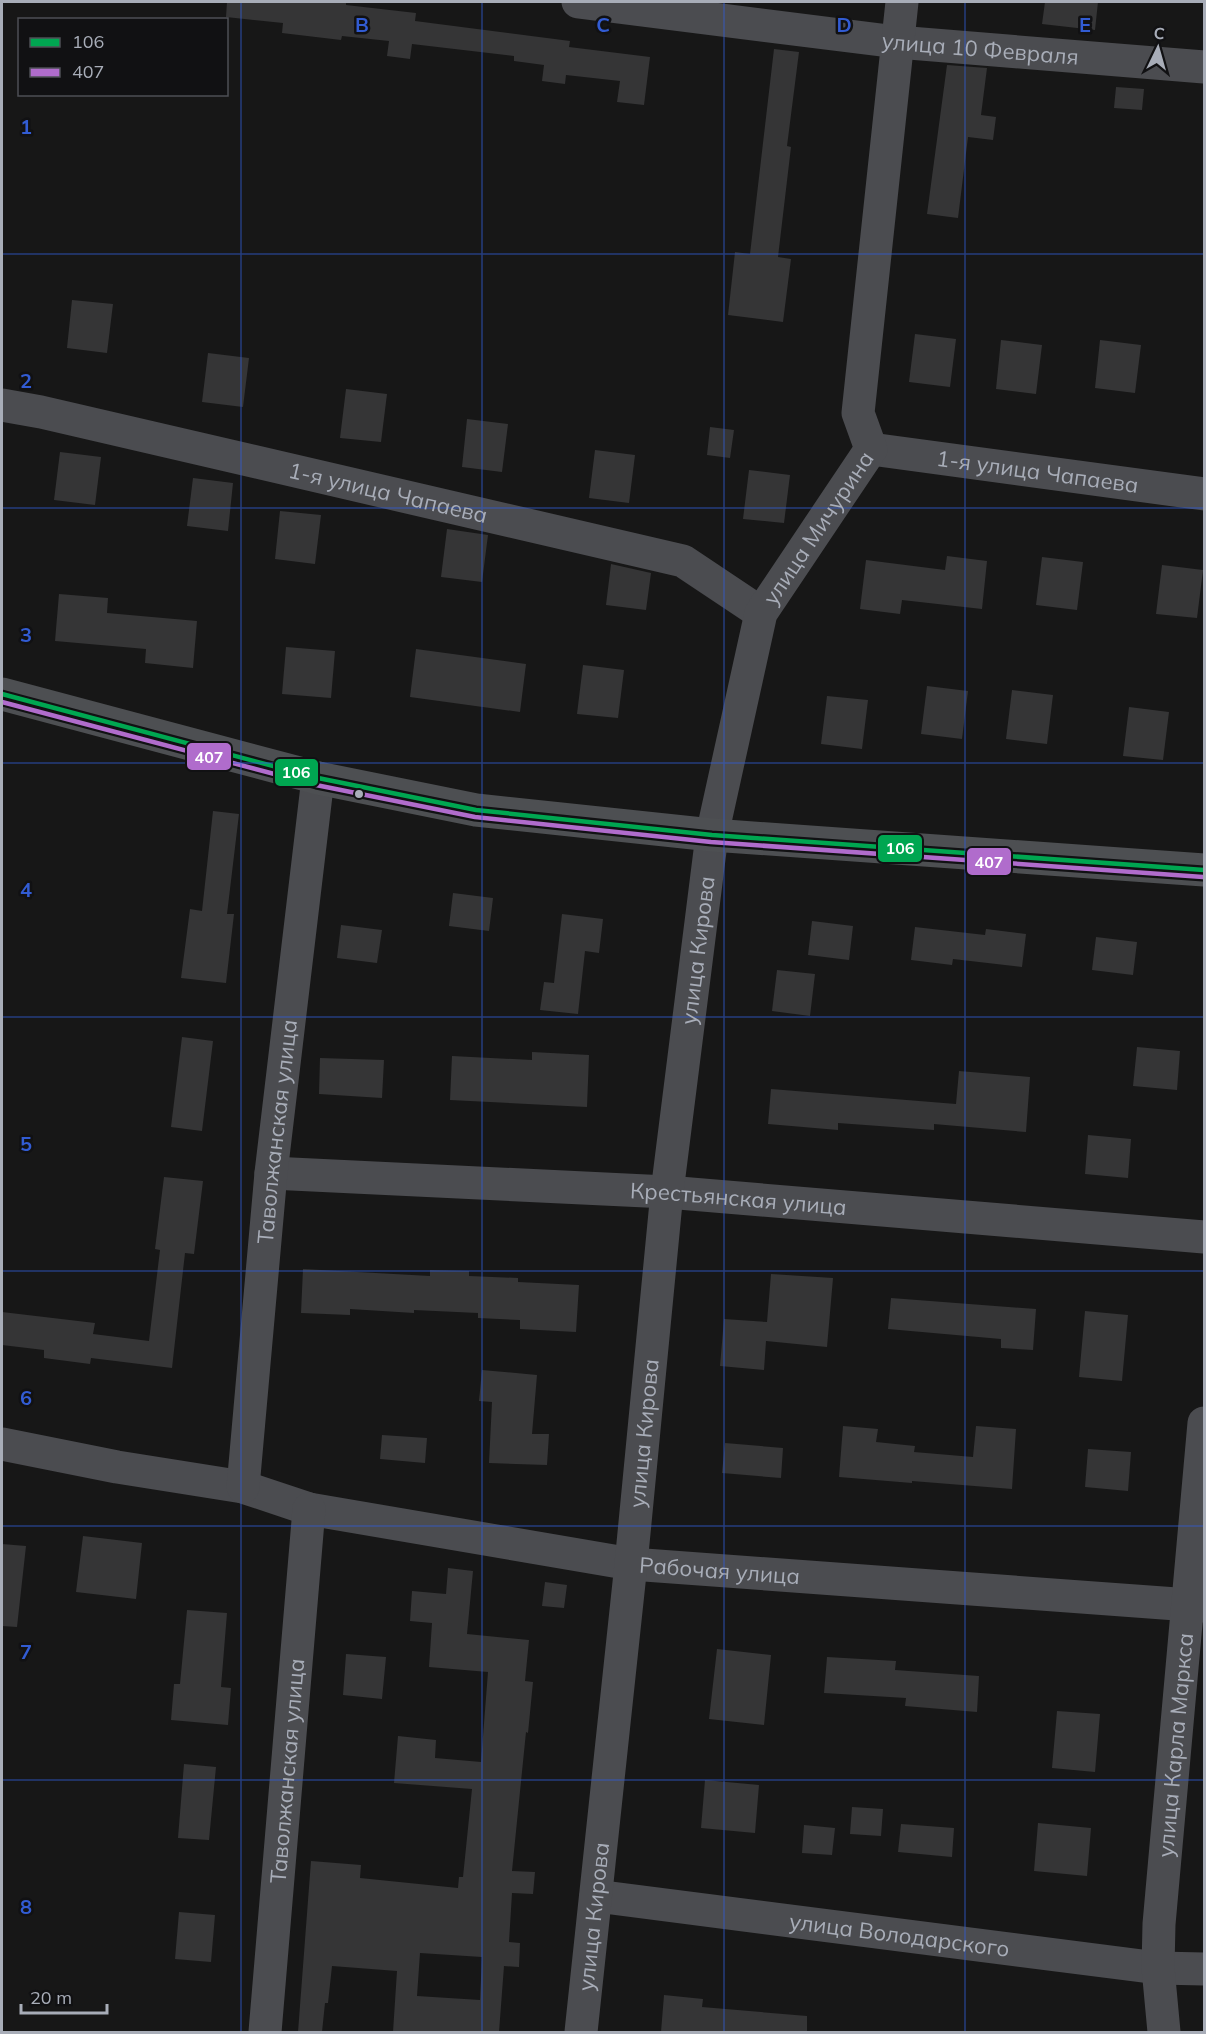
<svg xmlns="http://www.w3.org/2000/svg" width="1206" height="2034" font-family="Mulish,sans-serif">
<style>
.building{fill:#353536;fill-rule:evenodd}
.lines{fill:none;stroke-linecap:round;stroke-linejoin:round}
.minor{stroke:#4b4c50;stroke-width:33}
.major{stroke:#4d4f52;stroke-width:33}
.bus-1-casing{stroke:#111113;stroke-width:9}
.bus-2-casing{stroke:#111113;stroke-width:9}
.bus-1{stroke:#00a651;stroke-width:4.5}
.bus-2{stroke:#b06ccc;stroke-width:4.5}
.grid{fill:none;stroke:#325cd3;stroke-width:1.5;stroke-opacity:0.55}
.bus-dot{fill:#a8adb8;stroke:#111113;stroke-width:2}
.labels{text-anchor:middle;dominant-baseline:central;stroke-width:5;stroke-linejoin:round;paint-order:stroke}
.street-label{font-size:22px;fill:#a8adb8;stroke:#111113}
.grid-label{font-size:20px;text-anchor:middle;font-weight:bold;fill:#325cd3;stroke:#111113;stroke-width:5;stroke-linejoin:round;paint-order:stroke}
.line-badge{stroke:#111113;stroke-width:2}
.badge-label{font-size:16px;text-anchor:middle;font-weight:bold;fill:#fff}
</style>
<rect width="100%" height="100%" fill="#171717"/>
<path class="building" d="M227 2H330L346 3V5L416 13 415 21 570 41 569 47 650 57 644 105 617 102 620 81 566 75 565 84 542 81 544 65 514 61V56L412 44 410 59 387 56 389 41 342 36 341 40 282 33 283 23 226 17Z
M1045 2H1098L1095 30 1042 24Z
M774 49 799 52 787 146 791 147 778 257 791 259 783 322 728 315 735 252 750 254Z
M947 65 987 68 981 115 996 117 993 140 968 137 958 218 927 214Z
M1116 87 1144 89 1142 110 1114 108Z
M72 300 113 304 107 353 67 348Z
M915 334 956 339 950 387 909 382Z
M1001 340 1042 345 1036 394 996 389Z
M1100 340 1141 345 1135 393 1095 388Z
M208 353 249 358 243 407 202 402Z
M346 389 387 394 381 442 340 438Z
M467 419 508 424 502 472 462 467Z
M710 427 734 430 730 458 707 455Z
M595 450 635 455 629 503 589 498Z
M60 452 101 457 95 505 54 500Z
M749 470 790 475 784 523 743 519Z
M193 478 233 483 228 531 187 526Z
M280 511 321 515 315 564 275 559Z
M447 529 488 535 482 582 441 577Z
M947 556 987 561 982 609 902 600 900 614 860 609 866 560 945 570Z
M1042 557 1083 562 1077 610 1036 605Z
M611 564 651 573 646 610 606 605Z
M1162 565 1203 570 1197 618 1156 614Z
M59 594 108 598 107 613 197 621 193 668 145 663 146 649 55 641Z
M286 647 335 651 331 698 282 694Z
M416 649 526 664 520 712 410 697Z
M583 665 624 670 618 718 577 714Z
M927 686 968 691 962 739 921 734Z
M1012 690 1053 695 1047 744 1006 739Z
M827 696 868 700 862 749 821 744Z
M1129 707 1169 712 1163 760 1123 756Z
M213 811 239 814 227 914H234L226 983 181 978 190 909 202 911Z
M453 893 493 898 489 931 449 926Z
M562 914 603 919 599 953 585 951 578 1014 540 1010 544 982 554 983Z
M812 921 853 926 849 960 808 955Z
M341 925 382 930 377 963 337 958Z
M915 927 985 935 986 929 1026 934 1022 967 953 959 952 965 911 960Z
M1096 937 1137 942 1133 975 1092 970Z
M777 970 815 974 810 1016 772 1011Z
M182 1037 213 1041 202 1131 171 1127Z
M1137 1047 1180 1051 1177 1090 1133 1086Z
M532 1052 589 1055 587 1107 450 1100 452 1056 532 1060Z
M320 1058 384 1060 382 1098 319 1094Z
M959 1071 1030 1077 1026 1132 934 1124V1130L838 1123V1130L768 1124 771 1089 956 1104Z
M1088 1135 1131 1139 1128 1178 1085 1174Z
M164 1177 203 1181 194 1254 185 1253 172 1368 91 1358 90 1364 44 1358V1350L2 1345V1312L95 1323 93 1334 149 1341 160 1250 155 1249Z
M303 1269 430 1276V1270L469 1271V1276L518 1278V1282L579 1285 576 1332 520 1329V1320L478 1318V1313L414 1310V1313L350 1309V1315L301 1313Z
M771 1274 833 1278 827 1347 766 1341 764 1370 720 1366 724 1319 767 1322Z
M891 1298 1036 1309 1033 1350 1001 1348V1339L888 1329Z
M1085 1311 1128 1315 1122 1381 1079 1377Z
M482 1370 537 1375 532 1434H549L547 1465 489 1463 492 1402 479 1401Z
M843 1426 878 1429 876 1442 915 1446 914 1452 973 1457 976 1426 1016 1429 1012 1489 912 1481V1483L839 1477Z
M382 1435 427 1438 425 1463 380 1459Z
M725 1443 783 1448 781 1478 722 1473Z
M1088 1449 1131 1452 1128 1491 1085 1487Z
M83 1536 142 1543 136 1599 76 1592Z
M2 1544 26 1546 17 1627 2 1626Z
M448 1568 473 1571 467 1634 529 1640 525 1681 533 1682 528 1733 526 1732 512 1871 535 1872 533 1894 512 1893 509 1942 520 1943 519 1967 504 1966 499 2032H393L397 1971 332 1966 328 2003H325L322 2032H298L311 1861 361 1865 360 1878 458 1888 459 1877H463L472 1789 394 1783 398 1736 436 1740 435 1758 481 1762 488 1672 429 1667 432 1623 410 1621 412 1591 446 1594ZM420 1953 482 1957 480 2000 417 1996Z
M545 1582 567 1585 564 1608 542 1606Z
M187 1610 227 1613 221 1687 231 1688 228 1725 171 1720 174 1684H180Z
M717 1649 771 1655 764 1725 709 1719Z
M346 1654 386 1657 382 1699 343 1695Z
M827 1657 896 1661 895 1670 979 1676 977 1712 905 1706 906 1698 824 1693Z
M1057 1711 1100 1714 1095 1772 1052 1768Z
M184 1764 216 1767 209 1840 178 1838Z
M705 1780 759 1785 755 1833 701 1828Z
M852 1807 883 1809 881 1836 850 1834Z
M1038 1823 1091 1828 1087 1876 1034 1871Z
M901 1824 954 1828 952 1857 898 1852Z
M804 1825 835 1828 832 1855 802 1853Z
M179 1912 215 1915 211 1962 175 1959Z
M664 1995 703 1999 702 2007 807 2016V2032H661Z"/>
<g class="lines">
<g class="minor">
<path id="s1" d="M578 2 897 42 1204 67"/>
<path id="s2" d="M2 405 41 412 683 561 761 613"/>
<path id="s3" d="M871 449 1204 494"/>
<path id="s4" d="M271 1173 667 1192 1204 1237"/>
<path id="s5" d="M2 1444 117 1467 243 1487 309 1509 631 1564 1204 1606"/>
<path id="s6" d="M243 1487 271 1173 318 778"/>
<path id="s7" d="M596 1896 1158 1968 1204 1969"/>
<path id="s8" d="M265 2032 309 1509"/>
<path id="s9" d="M581 2032 631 1564 667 1192 712 835 761 613 871 449 858 413 902 2"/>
<path id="s10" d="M1164 2032 1158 1968 1159 1924 1204 1423"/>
</g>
<path class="major" d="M2 694 318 778 476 810 712 835 1204 870"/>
<g class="bus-1-casing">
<path id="bus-1" d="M2 694 318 778 476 810 712 835 1204 870"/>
</g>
<g class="bus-2-casing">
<path id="bus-2" d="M2 702 316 785 475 817 711 842 1203 877"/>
</g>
<use href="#bus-1" class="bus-1"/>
<use href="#bus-2" class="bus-2"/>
</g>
<path class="grid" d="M241 2V2032M482 2V2032M724 2V2032M965 2V2032M2 254H1204M2 508H1204M2 763H1204M2 1017H1204M2 1271H1204M2 1526H1204M2 1780H1204"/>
<circle class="bus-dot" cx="359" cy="794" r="5"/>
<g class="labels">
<g class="street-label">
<text stroke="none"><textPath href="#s1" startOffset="405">улица 10 Февраля</textPath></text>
<text stroke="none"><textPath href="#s3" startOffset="168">1-я улица Чапаева</textPath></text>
<text stroke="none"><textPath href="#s2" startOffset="396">1-я улица Чапаева</textPath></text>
<text stroke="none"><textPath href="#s9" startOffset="1534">улица Мичурина</textPath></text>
<text stroke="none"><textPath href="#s9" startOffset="1088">улица Кирова</textPath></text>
<text stroke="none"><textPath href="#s6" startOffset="357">Таволжанская улица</textPath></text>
<text stroke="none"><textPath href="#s4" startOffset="468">Крестьянская улица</textPath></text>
<text stroke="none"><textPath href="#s9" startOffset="602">улица Кирова</textPath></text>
<text stroke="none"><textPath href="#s5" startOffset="730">Рабочая улица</textPath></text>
<text stroke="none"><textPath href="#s10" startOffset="288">улица Карла Маркса</textPath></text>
<text stroke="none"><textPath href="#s8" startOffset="262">Таволжанская улица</textPath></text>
<text stroke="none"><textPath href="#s9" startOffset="116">улица Кирова</textPath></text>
<text stroke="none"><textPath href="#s7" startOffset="306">улица Володарского</textPath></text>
</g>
</g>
<g class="grid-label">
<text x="362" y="32">B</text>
<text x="603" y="32">C</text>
<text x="844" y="32">D</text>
<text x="1085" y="32">E</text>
<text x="26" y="134">1</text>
<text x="26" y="388">2</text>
<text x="26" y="642">3</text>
<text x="26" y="897">4</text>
<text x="26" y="1151">5</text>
<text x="26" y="1405">6</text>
<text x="26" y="1659">7</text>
<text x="26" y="1914">8</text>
</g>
<g class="line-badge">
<rect x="186" y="742" width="46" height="29" rx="6" fill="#b06ccc"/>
<rect x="274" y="758" width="45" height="29" rx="6" fill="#00a651"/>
<rect x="877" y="834" width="46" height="29" rx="6" fill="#00a651"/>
<rect x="966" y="847" width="46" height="29" rx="6" fill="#b06ccc"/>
</g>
<g class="badge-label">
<text x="209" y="763">407</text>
<text x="296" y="778">106</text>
<text x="900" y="854">106</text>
<text x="989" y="868">407</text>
</g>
<rect width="1206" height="2034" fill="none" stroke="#a8adb8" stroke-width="6"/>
<rect x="18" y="18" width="210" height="78" fill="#111113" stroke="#4d4f55" stroke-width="1.5"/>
<rect x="30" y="38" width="30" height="9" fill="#00a651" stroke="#4d4f55" stroke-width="1.5"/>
<text x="72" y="48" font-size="18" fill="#a8adb8">106</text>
<rect x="30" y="68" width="30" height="9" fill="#b06ccc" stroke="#4d4f55" stroke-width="1.5"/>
<text x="72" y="78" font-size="18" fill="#a8adb8">407</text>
<g transform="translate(1158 48) rotate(5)" stroke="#111113" stroke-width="4.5" paint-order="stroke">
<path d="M0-4.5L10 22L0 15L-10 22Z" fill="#a8adb8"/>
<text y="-9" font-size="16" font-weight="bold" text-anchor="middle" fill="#a8adb8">С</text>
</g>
<path d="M21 2004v9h86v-9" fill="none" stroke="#a8adb8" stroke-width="3"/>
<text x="30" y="2004" font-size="18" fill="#a8adb8" stroke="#111113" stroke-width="4.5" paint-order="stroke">20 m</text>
</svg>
